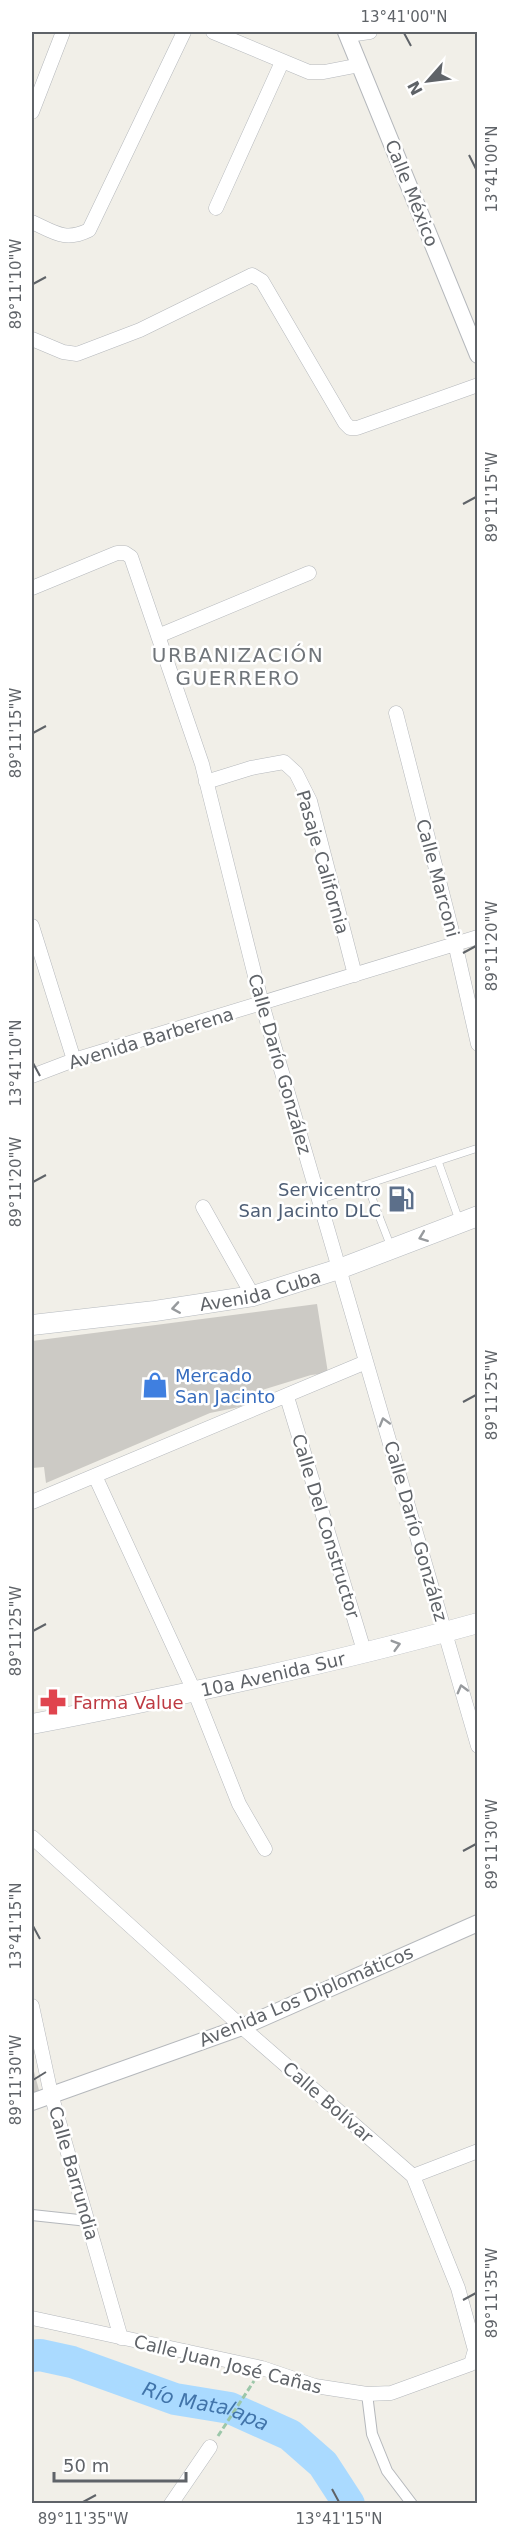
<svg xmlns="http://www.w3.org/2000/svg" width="509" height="2535" font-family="'DejaVu Sans',sans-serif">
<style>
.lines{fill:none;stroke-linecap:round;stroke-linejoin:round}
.river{stroke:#aadaff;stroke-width:32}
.building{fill:#cccac5}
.service-casing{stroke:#b5b8bc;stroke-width:8}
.pedestrian-casing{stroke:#b5b8bc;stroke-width:12}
.minor-casing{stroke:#b5b8bc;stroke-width:15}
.tertiary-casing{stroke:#b5b8bc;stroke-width:18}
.secondary-casing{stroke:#b6babf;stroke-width:21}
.path{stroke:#9cc7a9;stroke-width:3;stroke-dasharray:6 3;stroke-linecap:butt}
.service{stroke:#fff;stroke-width:7}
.pedestrian{stroke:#fff;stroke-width:10}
.minor{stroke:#fff;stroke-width:14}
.tertiary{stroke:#fff;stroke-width:16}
.secondary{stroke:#fff;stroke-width:20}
.oneway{stroke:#979a9d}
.ticks{fill:none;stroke:#5f6368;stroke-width:2}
.labels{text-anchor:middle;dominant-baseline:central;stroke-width:5;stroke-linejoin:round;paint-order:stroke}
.street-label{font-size:18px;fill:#5f6368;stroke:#fff}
.service-label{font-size:18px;fill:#4e5e75;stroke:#fff;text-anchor:end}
.shop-label{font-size:18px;fill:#366cbe;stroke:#fff;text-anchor:start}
.health-label{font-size:18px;fill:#be3a42;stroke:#fff;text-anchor:start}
.neighbourhood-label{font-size:20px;letter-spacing:1.5px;fill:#70757a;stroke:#fff}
.water-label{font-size:20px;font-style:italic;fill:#4174aa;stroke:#fff}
.neatline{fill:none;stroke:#5f6368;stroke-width:2}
.ticks-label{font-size:15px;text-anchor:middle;fill:#5f6368}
</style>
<rect width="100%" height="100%" fill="#f1efe8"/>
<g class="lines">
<path class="river" id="s1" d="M32 2356 40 2355 72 2362 175 2399 230 2408 290 2435 323 2464 349 2504"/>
</g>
<path class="building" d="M317 1304 328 1373 311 1375 246 1395 244 1406 210 1413 46 1483 44 1467 32 1468V1341Z
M32 2064 40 2094 32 2097Z"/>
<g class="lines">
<g class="service-casing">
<path id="service" d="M438 1161 459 1220
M367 1185 391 1247
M319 1200 478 1148"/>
</g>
<g class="pedestrian-casing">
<path id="pedestrian" d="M32 2215 88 2221
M367 2394 372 2434 387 2471 412 2504"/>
</g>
<g class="minor-casing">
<path id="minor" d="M213 32 309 72H324L360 65
M348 35 370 32
M32 112 63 32
M216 208 282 62
M32 222C54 232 65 242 89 230L184 32
M32 339 63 352 77 354 140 330 252 275 262 281 345 423 350 428H357L478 385
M32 588 117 553H125L131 557 202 764 262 1004 478 1746
M158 636 309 573
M396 713 455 943 478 1044
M206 782 251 768 284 762 296 773 310 801 355 975
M32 926 74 1060
M32 1076 74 1060 478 937
M203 1207 253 1296
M287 1397 365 1654
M95 1476 195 1693 239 1804 265 1849
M32 1502 366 1362
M32 1837 242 2027 413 2176 458 2288 475 2350 471 2364 391 2393 367 2394 315 2386 262 2368 32 2318
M32 2006 51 2094 121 2338
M413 2176 478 2151
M171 2504 210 2447"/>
</g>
<g class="tertiary-casing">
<path id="tertiary" d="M346 32 478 355
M32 2102 242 2027 478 1923"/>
</g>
<g class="secondary-casing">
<g id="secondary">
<path id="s2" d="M32 1325 155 1311 253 1296 339 1269 478 1216"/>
<path id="s3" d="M32 1724C182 1695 330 1664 478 1623"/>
</g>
</g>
<path class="path" d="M218 2436 254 2381"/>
<use href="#service" class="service"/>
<use href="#pedestrian" class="pedestrian"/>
<use href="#minor" class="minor"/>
<use href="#tertiary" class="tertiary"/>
<use href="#secondary" class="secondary"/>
</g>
<defs><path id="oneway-chevron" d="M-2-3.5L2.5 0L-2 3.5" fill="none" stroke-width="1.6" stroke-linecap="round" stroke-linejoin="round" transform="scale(1.5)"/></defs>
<g class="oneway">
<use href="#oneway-chevron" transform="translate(423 1237) rotate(159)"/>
<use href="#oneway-chevron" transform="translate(176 1308) rotate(171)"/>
<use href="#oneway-chevron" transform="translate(384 1422) rotate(-106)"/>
<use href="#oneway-chevron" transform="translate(396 1645) rotate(-16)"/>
<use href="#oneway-chevron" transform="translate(462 1689) rotate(-105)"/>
</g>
<path class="ticks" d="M404 33 411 46M469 155 476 169M33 284 46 277M463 504 476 497M33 733 46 726M463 953 476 946M33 1063 40 1076M33 1182 46 1175M463 1402 476 1395M33 1631 46 1624M463 1851 476 1844M33 1926 40 1939M33 2080 46 2072M463 2300 476 2293M332 2489 339 2502M83 2502 96 2495"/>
<defs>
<g id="fuel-bare" transform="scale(2.07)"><path d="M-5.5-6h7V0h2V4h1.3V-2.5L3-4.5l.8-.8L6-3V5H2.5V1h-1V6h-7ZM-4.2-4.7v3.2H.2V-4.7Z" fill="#5c6f8a" stroke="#fff" stroke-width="2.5" paint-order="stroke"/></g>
<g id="shop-bare" transform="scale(2.07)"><path d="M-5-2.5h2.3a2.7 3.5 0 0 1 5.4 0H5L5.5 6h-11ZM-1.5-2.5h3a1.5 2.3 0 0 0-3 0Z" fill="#3f7fe0" stroke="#fff" stroke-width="2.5" paint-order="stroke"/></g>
<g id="pharmacy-bare" transform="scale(2.07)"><path d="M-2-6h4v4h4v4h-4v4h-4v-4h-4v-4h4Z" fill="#e0444e" stroke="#fff" stroke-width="2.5" paint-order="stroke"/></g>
</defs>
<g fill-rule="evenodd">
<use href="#fuel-bare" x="401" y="1199"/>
<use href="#shop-bare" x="155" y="1385"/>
<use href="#pharmacy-bare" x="53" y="1702"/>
</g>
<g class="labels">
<g class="street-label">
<text transform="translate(412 193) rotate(68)">Calle México</text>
<text transform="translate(323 862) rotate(74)">Pasaje California</text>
<text transform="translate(438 878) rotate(75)">Calle Marconi</text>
<text transform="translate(151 1038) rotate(-17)">Avenida Barberena</text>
<text transform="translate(280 1064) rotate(74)">Calle Darío González</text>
<text stroke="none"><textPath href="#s2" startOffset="231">Avenida Cuba</textPath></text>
<text transform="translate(326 1526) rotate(73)">Calle Del Constructor</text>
<text transform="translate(416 1531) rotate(74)">Calle Darío González</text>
<text stroke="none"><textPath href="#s3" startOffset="246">10a Avenida Sur</textPath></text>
<text transform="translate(306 1996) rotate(-23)">Avenida Los Diplomáticos</text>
<text transform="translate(328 2102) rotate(41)">Calle Bolívar</text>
<text transform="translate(74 2173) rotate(74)">Calle Barrundia</text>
<text transform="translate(228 2364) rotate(14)">Calle Juan José Cañas</text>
</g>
<g class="service-label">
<text x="381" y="1189">Servicentro<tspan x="381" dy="21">San Jacinto DLC</tspan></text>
</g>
<g class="shop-label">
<text x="175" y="1375">Mercado<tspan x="175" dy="21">San Jacinto</tspan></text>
</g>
<g class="health-label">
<text x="73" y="1702">Farma Value</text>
</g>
<g class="neighbourhood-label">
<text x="238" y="655">URBANIZACIÓN<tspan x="238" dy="23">GUERRERO</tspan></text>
</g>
<g class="water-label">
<text stroke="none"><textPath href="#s1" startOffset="182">Río Matalapa</textPath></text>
</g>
</g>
<rect width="509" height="2535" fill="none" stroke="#ffffff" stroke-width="66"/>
<g transform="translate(428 81) rotate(242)" stroke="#ffffff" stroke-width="4.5" paint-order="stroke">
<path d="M0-4.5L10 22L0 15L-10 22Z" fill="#5f6368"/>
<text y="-9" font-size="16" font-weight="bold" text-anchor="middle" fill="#5f6368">N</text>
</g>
<path d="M54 2472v9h132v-9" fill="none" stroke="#5f6368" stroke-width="3"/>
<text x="63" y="2472" font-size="18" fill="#5f6368" stroke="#ffffff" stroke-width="4.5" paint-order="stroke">50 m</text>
<rect x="33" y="33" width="443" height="2469" class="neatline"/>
<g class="ticks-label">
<text x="404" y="22">13°41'00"N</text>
<text transform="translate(492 169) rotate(-90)" y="5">13°41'00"N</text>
<text transform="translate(16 284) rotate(-90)" y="5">89°11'10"W</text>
<text transform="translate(492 497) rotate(-90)" y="5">89°11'15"W</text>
<text transform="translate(16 733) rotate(-90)" y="5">89°11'15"W</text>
<text transform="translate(492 946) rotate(-90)" y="5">89°11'20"W</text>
<text transform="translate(16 1063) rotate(-90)" y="5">13°41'10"N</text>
<text transform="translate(16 1182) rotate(-90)" y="5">89°11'20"W</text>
<text transform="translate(492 1395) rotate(-90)" y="5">89°11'25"W</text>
<text transform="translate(16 1631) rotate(-90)" y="5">89°11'25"W</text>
<text transform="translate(492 1844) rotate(-90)" y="5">89°11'30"W</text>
<text transform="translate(16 1926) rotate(-90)" y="5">13°41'15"N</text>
<text transform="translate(16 2080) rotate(-90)" y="5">89°11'30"W</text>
<text transform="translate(492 2293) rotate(-90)" y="5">89°11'35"W</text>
<text x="83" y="2524">89°11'35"W</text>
<text x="339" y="2524">13°41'15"N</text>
</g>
</svg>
